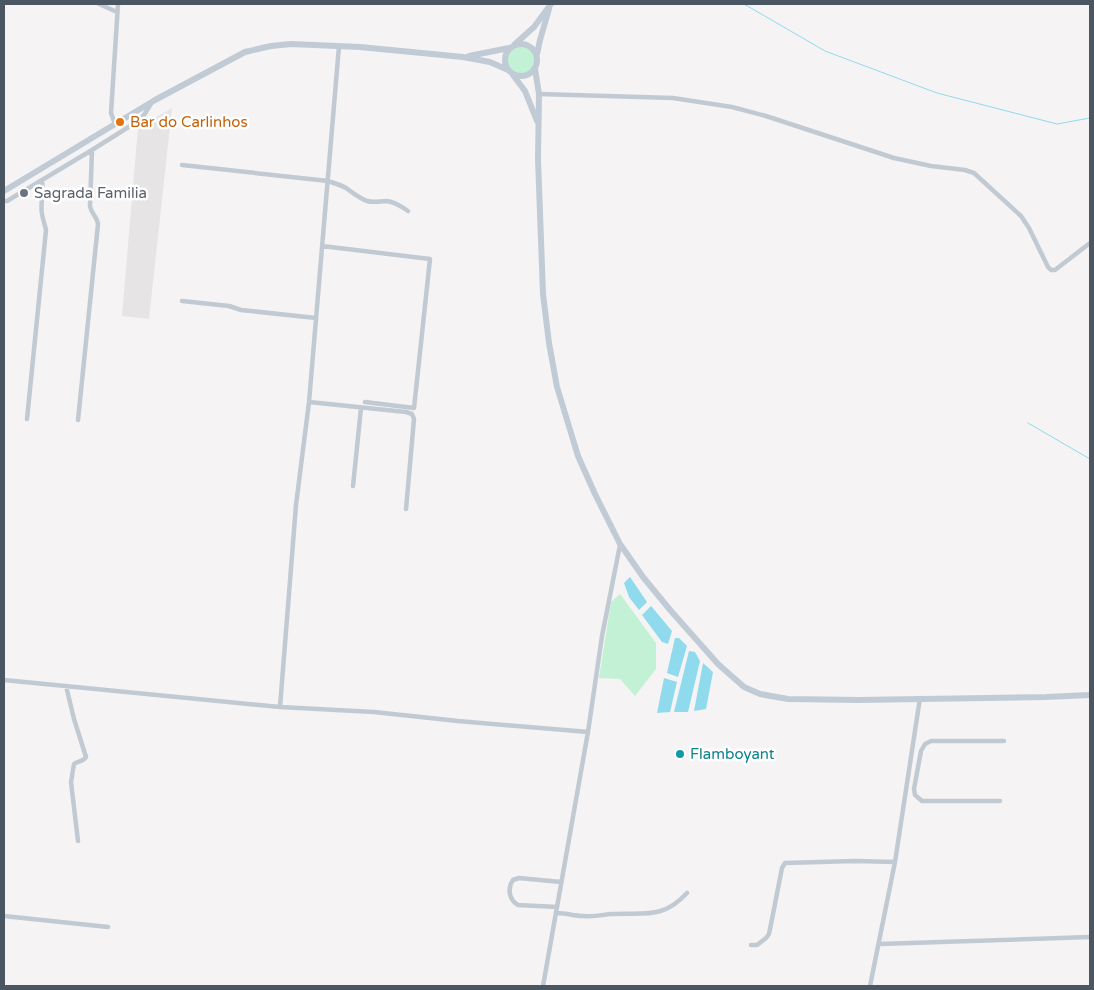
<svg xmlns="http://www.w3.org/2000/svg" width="1094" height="990" font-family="'Varela Round',sans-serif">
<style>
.education{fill:#e6e4e5}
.green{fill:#c3f1d5}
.water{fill:#90daee}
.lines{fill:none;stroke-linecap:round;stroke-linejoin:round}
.stream{stroke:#90daee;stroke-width:1}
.street{stroke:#c1cad2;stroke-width:4.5}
.secondary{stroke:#c1cbd6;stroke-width:6}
.food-dot{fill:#e8710a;stroke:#fff;stroke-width:2}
.worship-dot{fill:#6b7280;stroke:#fff;stroke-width:2}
.culture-dot{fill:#0f9aa8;stroke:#fff;stroke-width:2}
.labels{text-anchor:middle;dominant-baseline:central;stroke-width:5;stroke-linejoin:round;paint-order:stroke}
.food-label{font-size:15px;fill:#c56008;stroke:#fff;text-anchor:start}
.worship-label{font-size:15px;fill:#5b616d;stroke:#fff;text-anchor:start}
.culture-label{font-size:15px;fill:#0d838f;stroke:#fff;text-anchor:start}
</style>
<rect width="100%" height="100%" fill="#f5f3f3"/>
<path class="education" d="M172 108 149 319 122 316 138 128Z"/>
<path class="green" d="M507 60a14 14 0 1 1 28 0a14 14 0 1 1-28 0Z
M620 594 656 643V669L635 696 620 679 599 678 611 602Z"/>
<path class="water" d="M630 577 647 602 639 610 629 597 624 583Z
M651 606 672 631 668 644 662 642 642 615Z
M675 638H679L687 646 678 677 667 673Z
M689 651 695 652 700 661 688 712H674Z
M703 663 713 672 706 709 694 711Z
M664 678 677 682 670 712 657 713Z"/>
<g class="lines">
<path class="stream" d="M744 4 825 51 937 93 1057 124 1090 118
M1028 423 1090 459"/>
<path class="street" d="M99 4 117 12
M539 94 673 98 732 107 766 116 894 158 931 166 965 170 974 173 1021 216 1029 228 1048 267 1051 270H1055L1090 243
M115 124 111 113 118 4
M182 165 328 181C334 183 341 185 346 188 353 193 359 198 367 201 374 203 380 201 387 201 395 202 401 206 408 211
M4 201H7L92 150 135 123 144 115 152 102
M322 246 430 259 414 408 365 402
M182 301 229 306 241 310 316 318
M309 402 406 412 412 414 414 419 406 509
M27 419 46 230C45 225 43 220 42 214 40 203 44 192 42 180
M78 420 98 224C97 217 91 213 90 206L92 150
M353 486 361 408
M4 680 280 707 374 712 458 721 588 732
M66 686 74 719 86 757C83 762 78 761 74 764L71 782 78 841
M280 707 296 505 309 402 339 46
M1000 801H922L915 795 914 789 921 751 925 744 931 741H1004
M557 907 518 905C509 900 507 888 513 880L519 878 561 882
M556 913C566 913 574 916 584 916 593 917 602 915 611 914 644 912 662 920 687 893
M4 916 108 927
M879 944 1090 937
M751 945H757L766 938 769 934 773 914 782 868 785 863 855 861 895 862
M543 986 588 732 602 636 620 545
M870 986 895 862 920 698"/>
<path class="secondary" d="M505 60a16 16 0 1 1 32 0a16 16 0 1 1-32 0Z
M515 44 534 27 551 4
M537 54 540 40 549 9
M469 56 509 48
M535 69 539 94 538 159 543 294 549 343 557 387 578 456 595 494 620 544 643 577 671 611 718 664 744 687 760 694 788 699 858 700 1046 697 1090 695
M513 75 525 91 537 121
M4 191 155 100 245 52 271 46 291 44 360 47 463 57 490 62 508 70"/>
</g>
<circle class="food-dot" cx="120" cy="122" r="5"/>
<circle class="worship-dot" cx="24" cy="193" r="5"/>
<circle class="culture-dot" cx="680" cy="754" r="5"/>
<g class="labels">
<g class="food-label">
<text x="130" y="122">Bar do Carlinhos</text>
</g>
<g class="worship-label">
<text x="34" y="193">Sagrada Familia</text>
</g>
<g class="culture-label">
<text x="690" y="754">Flamboyant</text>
</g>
</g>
<rect width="1094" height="990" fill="none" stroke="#4a5661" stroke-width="10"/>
</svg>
